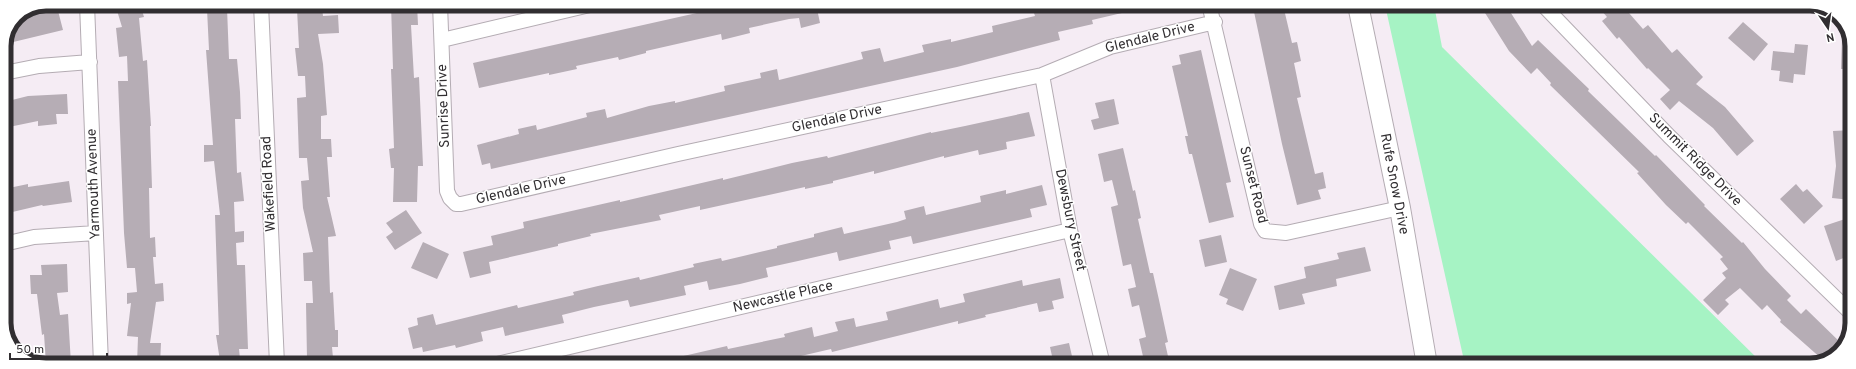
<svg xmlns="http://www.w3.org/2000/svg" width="1856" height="369" font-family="Overpass,sans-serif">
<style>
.green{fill:#a6f3c4}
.building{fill:#b6adb5}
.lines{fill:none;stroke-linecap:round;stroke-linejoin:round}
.minor-casing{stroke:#b4acb3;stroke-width:16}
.secondary-casing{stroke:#b4acb3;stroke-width:22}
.minor{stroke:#fff;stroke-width:14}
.secondary{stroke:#fff;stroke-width:20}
.labels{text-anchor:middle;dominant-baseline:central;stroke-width:3;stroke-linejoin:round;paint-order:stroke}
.street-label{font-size:14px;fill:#312e31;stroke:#fff}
.rim{fill:none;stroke:#312e31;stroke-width:5}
</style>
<rect width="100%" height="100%" fill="#f5ecf4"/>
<path class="green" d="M1385 5H1434L1442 47 1764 365H1465Z"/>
<path class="building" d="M115 4H140L144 17 139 18 143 61 147 60 151 126H150L152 188H149L150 238 155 237 156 257H153L155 284 163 283 164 301 156 302 150 343H161L160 364H137L138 337 127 336 131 303 127 304V293L137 292 135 268H127L124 233 118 81H128L127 56 119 57 116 28 122 27Z
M391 4H417L418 25H411L414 78 419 77 423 166H418L417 202H393L394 168H391L389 149 394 148 391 69H393Z
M737 4H816L820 23 801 28 799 18 789 19 749 28 750 33 722 40 721 34 646 51V53L619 60 618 57 576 66 577 69 549 75V73L479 88 473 63Z
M1071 4H1139V9L1092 20 1093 24 1058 32 1060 40 957 67 491 169 490 163 482 165 477 145 519 134 518 129 536 125 537 130 587 117 586 113 605 109 607 118 649 106 675 101V103L725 91 724 86 761 78 760 73 777 69 779 80 863 59 861 52 880 48 884 62 924 52 922 45 951 39V42L993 32 992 26 1035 16 1034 13Z
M1264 5H1283L1292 43 1297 42 1301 61 1294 63 1301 97 1297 98 1315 174 1323 172 1326 188 1318 190 1321 199 1297 205 1282 144 1253 7Z
M1480 5H1501L1504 13 1509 10 1532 46 1538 40 1589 89 1588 91 1655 156 1656 155 1705 205 1704 206 1742 243 1743 242 1765 269 1791 296 1787 300 1801 314 1806 309 1843 345 1838 355 1823 360 1780 322 1781 320 1767 305 1762 310 1740 288 1725 300 1729 304 1718 315 1703 300 1726 278 1722 273 1728 269 1720 259 1723 257 1688 222 1686 224 1666 205 1637 173 1639 172 1550 85 1551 83 1537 68 1531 74 1509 51Z
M1607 5H1622L1643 29 1648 25 1672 53 1677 49 1703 77 1696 84 1725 107 1754 141 1737 156 1713 128 1679 101 1670 110 1660 99 1670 90 1648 68 1647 69 1619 37 1617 39 1602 21 1607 17 1601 10Z
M57 7 63 30 5 44 16 17Z
M227 8 229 59H237L240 92 241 119H235L237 173 241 172 244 201 234 202 235 232 244 231V242L236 243 237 265H245L248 349H239L240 359 220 361 216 335H219L215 215H220L214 161 204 162V145H213L206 50H209L207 9Z
M322 8 323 16 338 15 339 33 318 34 323 64 327 115 321 116V139H331L332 157H327L330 197H327L336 236 328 237 330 293 333 292 335 330H338V347H332L333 358 307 359 306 303H313L312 281H304L303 253 313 252 303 208 301 181 309 180 307 158H299L297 98 306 97 305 76H298L295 48H299L297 9Z
M1743 22 1768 44 1754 61 1728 38Z
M1842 38H1850L1852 40V69H1841Z
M1795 44 1808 45 1805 75 1794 74 1793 83 1779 81 1780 71 1771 70 1773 51 1794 53Z
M1201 50 1231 182 1226 183 1234 217 1209 223 1192 154H1189L1185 136H1188L1172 66 1181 64 1179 55Z
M67 94 68 114H56L57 124 38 126V121L4 128V102L28 96Z
M1114 99 1119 124 1094 130 1091 120 1099 118 1095 103Z
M1029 112 1035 136 1006 142 1007 149 979 155 978 150 944 158V156L874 174V171L833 181V183L805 189V187L700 210V206L659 215 661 220 590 234 591 236 558 244V246L489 262 491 273 470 278 463 252 493 245 491 236 524 228 523 222 620 200V202L723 178V180L792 163 827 156 828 158 931 132V133L965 126Z
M1852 130 1851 200 1832 198 1836 166 1833 131Z
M1123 148 1133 191 1135 190 1141 218 1138 219 1150 273H1153L1159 300 1168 342 1165 343 1170 365H1145L1139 339 1146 337 1139 305 1132 307 1128 289 1136 287 1131 264 1123 266 1111 207 1118 205 1112 180 1104 182 1098 154Z
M69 181 72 202 43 206 42 205 4 214V189L28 184V187Z
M1796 184 1803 192 1807 189 1823 206 1804 224 1780 199Z
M1042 185 1047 205 1030 209 1032 217 913 244 911 236 889 241 891 249 839 261 837 252 798 261 766 268 768 277 740 284 709 290 707 281 684 286 686 295 630 307 628 300 594 307 562 315 564 323 505 336 503 327 481 332 483 341 456 348 455 345 423 352 422 347 413 349 408 328 418 325 417 318 433 314 436 325 517 305 518 308 574 295 573 292 598 286 639 277 640 280 694 267 693 264 721 258 722 261 777 248V246L814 237V234L842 227 844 234 897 222 906 219 904 211 924 206 926 215 981 202 980 196 1006 190V194Z
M406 210 422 233 395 250 386 237 393 232 386 223Z
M1845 219 1851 236V242L1847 244 1851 255 1836 261 1824 226Z
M1221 235 1227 262 1205 267 1199 240Z
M423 242 449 254 437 279 411 268Z
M1365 247 1371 271 1336 279 1337 286 1302 294 1305 304 1279 310 1274 286 1306 278 1304 267 1339 259 1337 253Z
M67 264 68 292 57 293 60 315 68 314 71 364H46L44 334 42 335 37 294H31L30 275H42L41 265Z
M1230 268 1257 279 1243 311 1226 304 1228 299 1219 295Z
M1060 278 1064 298 1052 301 1054 309 1039 312 1037 303 985 315 986 317 958 324V321L832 352 831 349 775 362V365H666V360L727 346 728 349 785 337 784 334 812 327 814 337 838 331 835 322 854 318 856 327 888 320 886 312 938 299 940 308 965 302 963 294 1022 280 1023 286Z
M1069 343 1074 365H1054L1050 347Z"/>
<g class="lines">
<g class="minor-casing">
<path id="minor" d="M87 4 101 364
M261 4 277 364
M440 4 447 191 450 198 456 204H461L678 154 1042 75 1110 47 1215 22
M1209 4 1261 224 1265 231 1286 233 1400 208
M1543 5 1669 136 1851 313
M442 40 594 4
M4 73 39 66 90 62
M1042 75 1070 230 1103 365
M4 244 34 237 96 233
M497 364 1070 230"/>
</g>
<g class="secondary-casing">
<path id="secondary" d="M1358 5 1400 208 1427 365"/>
</g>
<use href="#minor" class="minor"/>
<use href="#secondary" class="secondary"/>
</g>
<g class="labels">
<g class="street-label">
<text transform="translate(1150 38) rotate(-14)">Glendale Drive</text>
<text transform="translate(444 106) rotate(-92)">Sunrise Drive</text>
<text transform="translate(837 119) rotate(-12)">Glendale Drive</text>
<text transform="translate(1695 160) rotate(45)">Summit Ridge Drive</text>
<text transform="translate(94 184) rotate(-92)">Yarmouth Avenue</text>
<text transform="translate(269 184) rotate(-93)">Wakefield Road</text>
<text transform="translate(1394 184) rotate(79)">Rufe Snow Drive</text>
<text transform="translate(1253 185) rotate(76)">Sunset Road</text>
<text transform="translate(521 190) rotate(-13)">Glendale Drive</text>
<text transform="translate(1070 220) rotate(78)">Dewsbury Street</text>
<text transform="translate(783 297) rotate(-13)">Newcastle Place</text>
</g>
</g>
<path d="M0 0H1856V369H0ZM46 11H1810A35 35 0 0 1 1845 46V323A35 35 0 0 1 1810 358H46A35 35 0 0 1 11 323V46A35 35 0 0 1 46 11Z" fill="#fff" fill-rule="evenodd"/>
<path class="rim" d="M46 11H1810A35 35 0 0 1 1845 46V323A35 35 0 0 1 1810 358H46A35 35 0 0 1 11 323V46A35 35 0 0 1 46 11Z"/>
<g transform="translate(1828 28) rotate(167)" stroke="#ffffff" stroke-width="3" paint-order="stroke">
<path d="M0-3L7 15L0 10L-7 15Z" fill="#312e31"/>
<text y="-6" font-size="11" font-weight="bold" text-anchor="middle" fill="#312e31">N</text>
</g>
<path d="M10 353v6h97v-6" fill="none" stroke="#312e31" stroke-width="2"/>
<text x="16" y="353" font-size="12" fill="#312e31" stroke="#ffffff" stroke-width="3" paint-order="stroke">50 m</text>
</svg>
